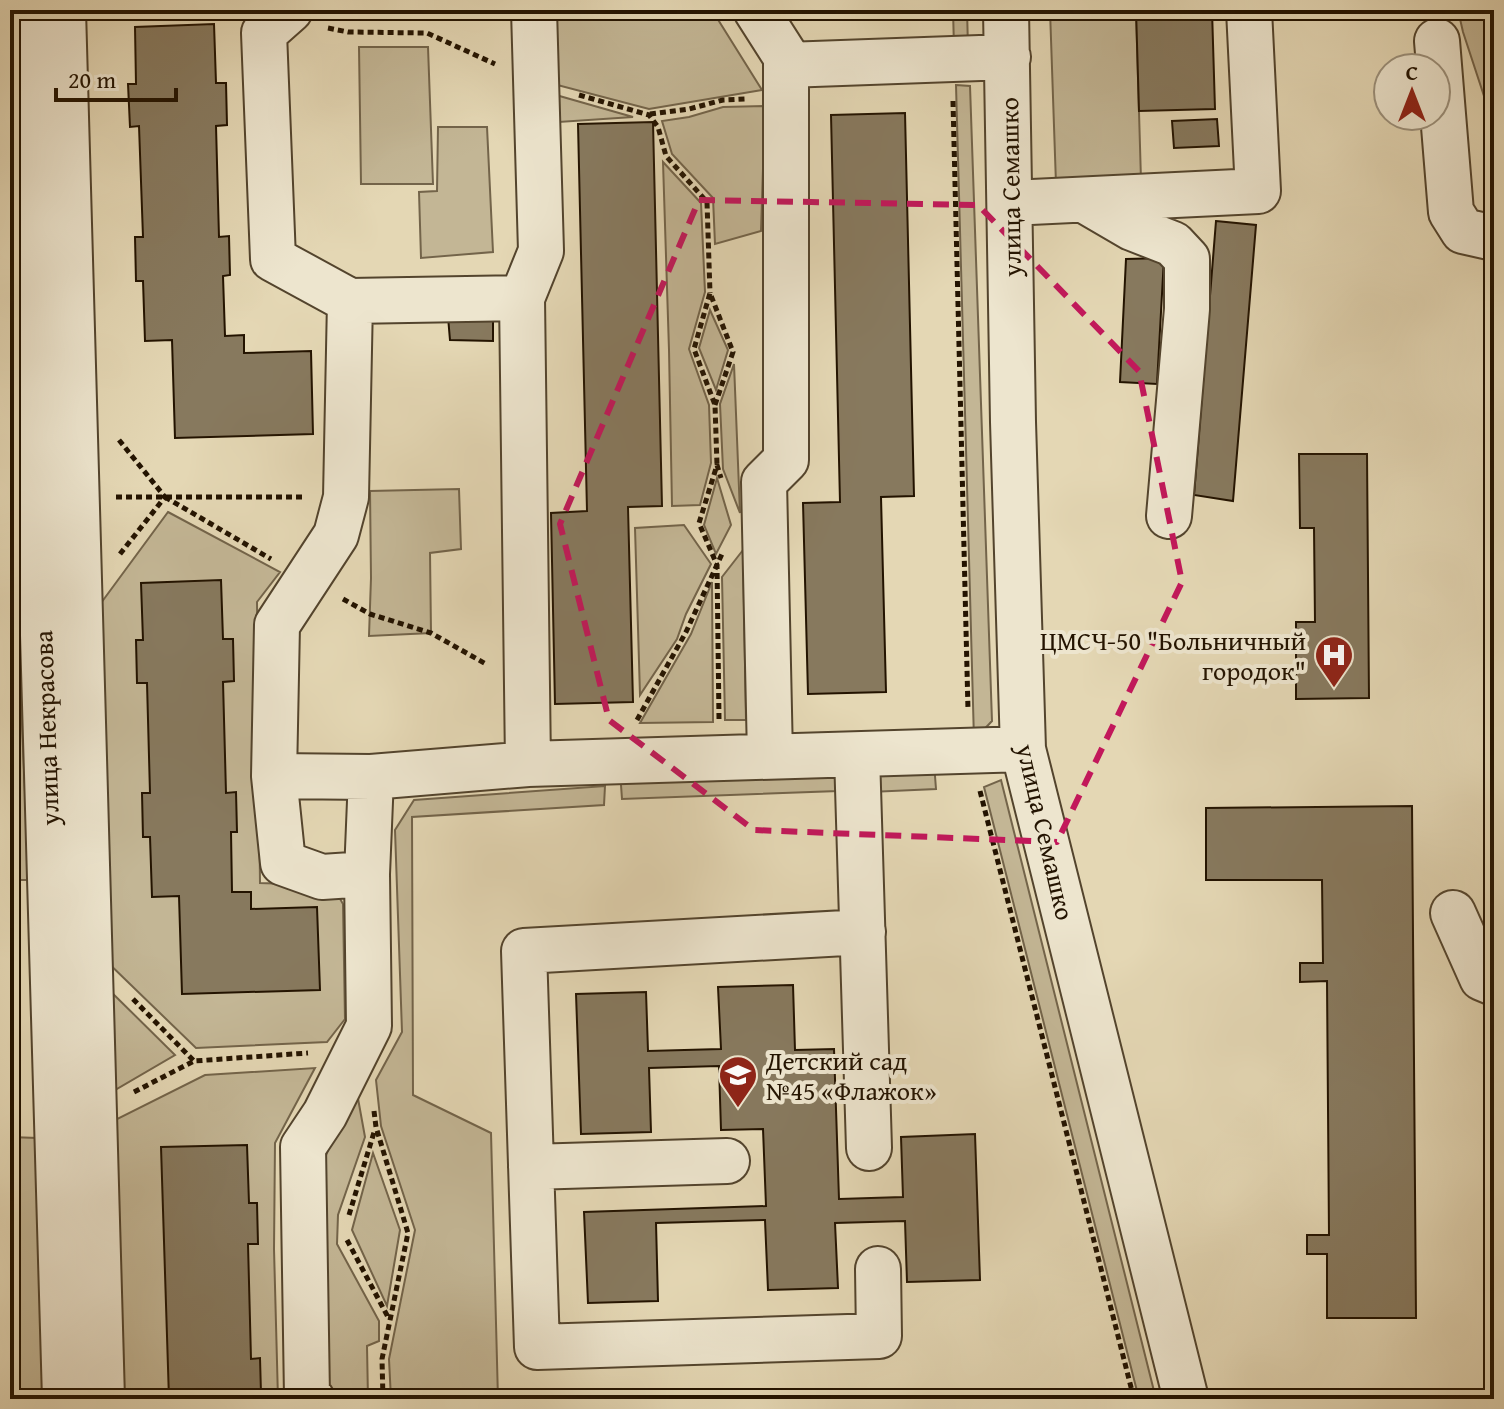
<svg xmlns="http://www.w3.org/2000/svg" width="1504" height="1409" font-family="'Gentium Book Plus',serif">
<style>
.green{fill:#c3b695;stroke:#73644a;stroke-width:2}
.building{fill:#87795e;stroke:#231300;stroke-width:2}
.lines{fill:none;stroke-linecap:round;stroke-linejoin:round}
.minor-casing{stroke:#53442d;stroke-width:48}
.path{stroke:#231300;stroke-width:5;stroke-dasharray:6 4;stroke-linecap:butt}
.minor{stroke:#ede5ce;stroke-width:44}
.marked{fill:none;stroke:#c2185b;stroke-width:6;stroke-dasharray:16 10;stroke-linejoin:round}
.labels{text-anchor:middle;dominant-baseline:central;stroke-width:8;stroke-linejoin:round;paint-order:stroke}
.street-label{font-size:26px;fill:#231300;stroke:#ede5ce}
.poi-label{font-size:26px;fill:#231300;stroke:#ede5ce;text-anchor:end}
</style>
<rect width="100%" height="100%" fill="#e4d7b4"/>
<filter id="stains"><feTurbulence type="fractalNoise" baseFrequency=".0025" numOctaves="4"/><feColorMatrix values="0 0 0 0 .2 0 0 0 0 .09 0 0 0 0 .02 0 0 0 .5 -.17"/></filter>
<radialGradient id="worn" r=".72"><stop offset=".6" stop-color="#630" stop-opacity="0"/><stop offset="1" stop-color="#630" stop-opacity=".3"/></radialGradient>
<path class="green" d="M540 10H712L762 90 649 109 542 81Z
M953 10H967L968 47H954Z
M1050 10H1136L1141 180 1056 184Z
M1458 10H1494V99H1485L1463 32Z
M359 47H428L433 184H361Z
M956 85 970 86 992 721 974 740Z
M542 91 633 117 544 123Z
M765 106 761 231 715 244 713 198 672 154 662 121 689 117 723 107Z
M438 127H487L493 252 421 258 419 192 437 191Z
M663 162 701 203 705 292 689 349 709 405 711 463 700 505 672 506 669 350Z
M710 310 728 350 716 390 699 348Z
M734 364 740 513 723 469 720 404Z
M717 478 731 525 716 554 704 525Z
M459 489 461 549 430 553 431 633 369 636 371 578 370 491Z
M168 512 280 572 257 602 260 883 319 885 335 890 343 904 345 1019 327 1042 196 1048 98 953 90 618Z
M684 525 711 564 686 614 677 639 640 695 635 528Z
M743 550 746 720H725L722 577Z
M712 582 713 722 640 723 691 634Z
M21 703 29 880H10V704Z
M934 763 936 789 870 792 869 765Z
M836 765 838 791 622 799 620 771Z
M1001 780 1156 1399H1139L984 787Z
M605 786 604 805 412 817 413 1095 491 1133 498 1399H391L389 1359 415 1230 381 1126 376 1080 402 1032 395 830 414 800Z
M98 979 175 1055 103 1097Z
M315 1068 275 1143 274 1249 278 1399H112L105 1125 205 1075Z
M355 1082 365 1137 338 1215 337 1244 379 1321V1341L367 1346 368 1399H348L325 1387 323 1163Z
M10 1137 37 1138 44 1399H10Z
M373 1153 400 1230 387 1306 352 1230Z"/>
<path class="building" d="M1136 10H1212L1215 109 1139 111Z
M214 24 216 83H226L227 125 216 126 219 237 229 236 230 275 223 276 225 336 244 335V353L311 351 313 434 175 438 172 340 145 341 143 281H136L135 237H143L139 126 130 127 128 84H136L135 27Z
M1485 99H1494V172H1491Z
M905 113 914 496 881 497 886 692 808 694 803 503 840 502 831 115Z
M1217 119 1219 146 1174 148 1172 121Z
M653 122 662 506 628 507 633 702 555 704 551 513 587 511 578 124Z
M1216 221 1256 225 1233 501 1194 495Z
M1164 258 1157 384 1120 382 1126 259Z
M493 304V341L450 340 447 305Z
M1299 454H1367L1369 698 1296 699V622H1315L1314 528H1300Z
M221 580 223 639H233L234 681 223 682 226 793 236 792 237 832H231L232 892H251V909L317 907 320 990 182 994 179 896 152 897 150 837H143L142 793H150L147 683H137L136 640H143L141 583Z
M1412 806 1416 1318H1327V1254H1307V1235H1329L1327 981 1300 982V963H1323L1322 880H1206V808Z
M793 985 795 1050 834 1049 839 1199 903 1197 901 1137 975 1134 980 1280 907 1282 905 1221 835 1223 838 1288 768 1290 765 1220 656 1223 658 1301 588 1303 584 1212 766 1206 763 1129 721 1130 719 1066 649 1068 651 1132 581 1134 576 994 646 992 648 1051 721 1049 718 987Z
M247 1145 249 1203H257L258 1244H248L251 1359 260 1358 261 1393 252 1394V1399H169L161 1147Z"/>
<g class="lines">
<g class="minor-casing">
<path id="minor" d="M25 10 65 1399
M63 10 102 1399
M290 10 264 33 273 259 350 301 346 497 336 535 277 625 274 776 283 863 322 877 367 874
M756 10 786 57V460L764 482 770 756
M1006 10 1013 422 1023 749 1186 1399
M1437 41 1451 212 1463 231 1494 238
M786 65 1008 57
M1084 200 1132 228 1173 244 1187 259V309L1169 516
M1010 203 1258 191 1249 10
M522 298 541 251 534 10
M350 301 522 298 528 764
M857 755 869 1148
M274 776 371 777
M1453 913 1482 978 1494 983
M863 932 524 951 537 1347 879 1336 878 1269
M531 1167 727 1161
M312 1399 307 1396 303 1147 325 1114 369 1026 367 874 371 777 528 764 1023 749"/>
</g>
<path class="path" d="M328 28 348 32 427 33 495 64
M579 95 649 115 658 127 666 156 707 202 710 293
M953 101 968 710
M650 114 689 109 723 100 746 99
M715 405 733 352 710 293 694 349 715 405 717 465
M119 440 165 497 120 554
M116 497H302
M165 497 271 559
M343 599 370 614 431 633 486 664
M719 719 717 565 699 523 717 465 721 478
M637 720 686 632 722 554
M980 791 1134 1399
M133 999 194 1061
M134 1092 194 1061 308 1053
M374 1111 376 1127 408 1233 382 1359 383 1399
M349 1215 375 1129
M347 1240 389 1319"/>
<use href="#minor" class="minor"/>
</g>
<path class="marked" d="M699 200 978 205 1139 371 1182 582 1057 842 754 830 609 720 560 524Z"/>
<defs>
<g id="hospital-pin" transform="scale(2)"><path d="M0 17L-7.5 6A9.5 9.5 0 1 1 7.5 6Z" fill="#8f2418" stroke="#ede5ce"/><path d="M-5-5h3v3.5h4V-5h3V5h-3V1.5h-4V5h-3Z" fill="#fff"/></g>
<g id="school-pin" transform="scale(2)"><path d="M0 17L-7.5 6A9.5 9.5 0 1 1 7.5 6Z" fill="#8f2418" stroke="#ede5ce"/><path d="M0-5L7-2L0 1L-7-2ZM-4 1L0 2.5L4 1V4Q0 6-4 4Z" fill="#fff"/></g>
</defs>
<g fill-rule="evenodd">
<use href="#hospital-pin" x="1334" y="655"/>
<use href="#school-pin" x="738" y="1075"/>
</g>
<g class="labels">
<g class="street-label">
<text transform="translate(1010 187) rotate(-91)">улица Семашко</text>
<text transform="translate(46 728) rotate(-92)">улица Некрасова</text>
<text transform="translate(1046 832) rotate(77)">улица Семашко</text>
</g>
<g class="poi-label">
<text x="1306" y="640">ЦМСЧ-50 "Больничный<tspan x="1306" dy="30">городок"</tspan></text>
<text x="766" y="1060" text-anchor="start">Детский сад<tspan x="766" dy="30">№45 «Флажок»</tspan></text>
</g>
</g>
<rect width="1504" height="1409" fill="none" stroke="#e4d7b4" stroke-width="40"/>
<rect x="12" y="12" width="1480" height="1385" fill="none" stroke="#231300" stroke-width="4"/>
<rect x="20" y="20" width="1464" height="1369" fill="none" stroke="#231300" stroke-width="2"/>
<g transform="translate(1412 92)"><circle r="38" fill="#ede5ce" stroke="#9c917c" stroke-width="2"/>
<path d="M0-6L14 30L0 20L-14 30Z" fill="#8f2418"/>
<text y="-12" font-size="22" font-weight="bold" text-anchor="middle" fill="#231300">С</text>
</g>
<path d="M56 88v12h120v-12" fill="none" stroke="#231300" stroke-width="4"/>
<text x="68" y="88" font-size="24" fill="#231300" stroke="#ede5ce" stroke-width="6" paint-order="stroke">20 m</text>
<rect width="100%" height="100%" filter="url(#stains)"/>
<rect width="100%" height="100%" fill="url(#worn)"/>
</svg>
